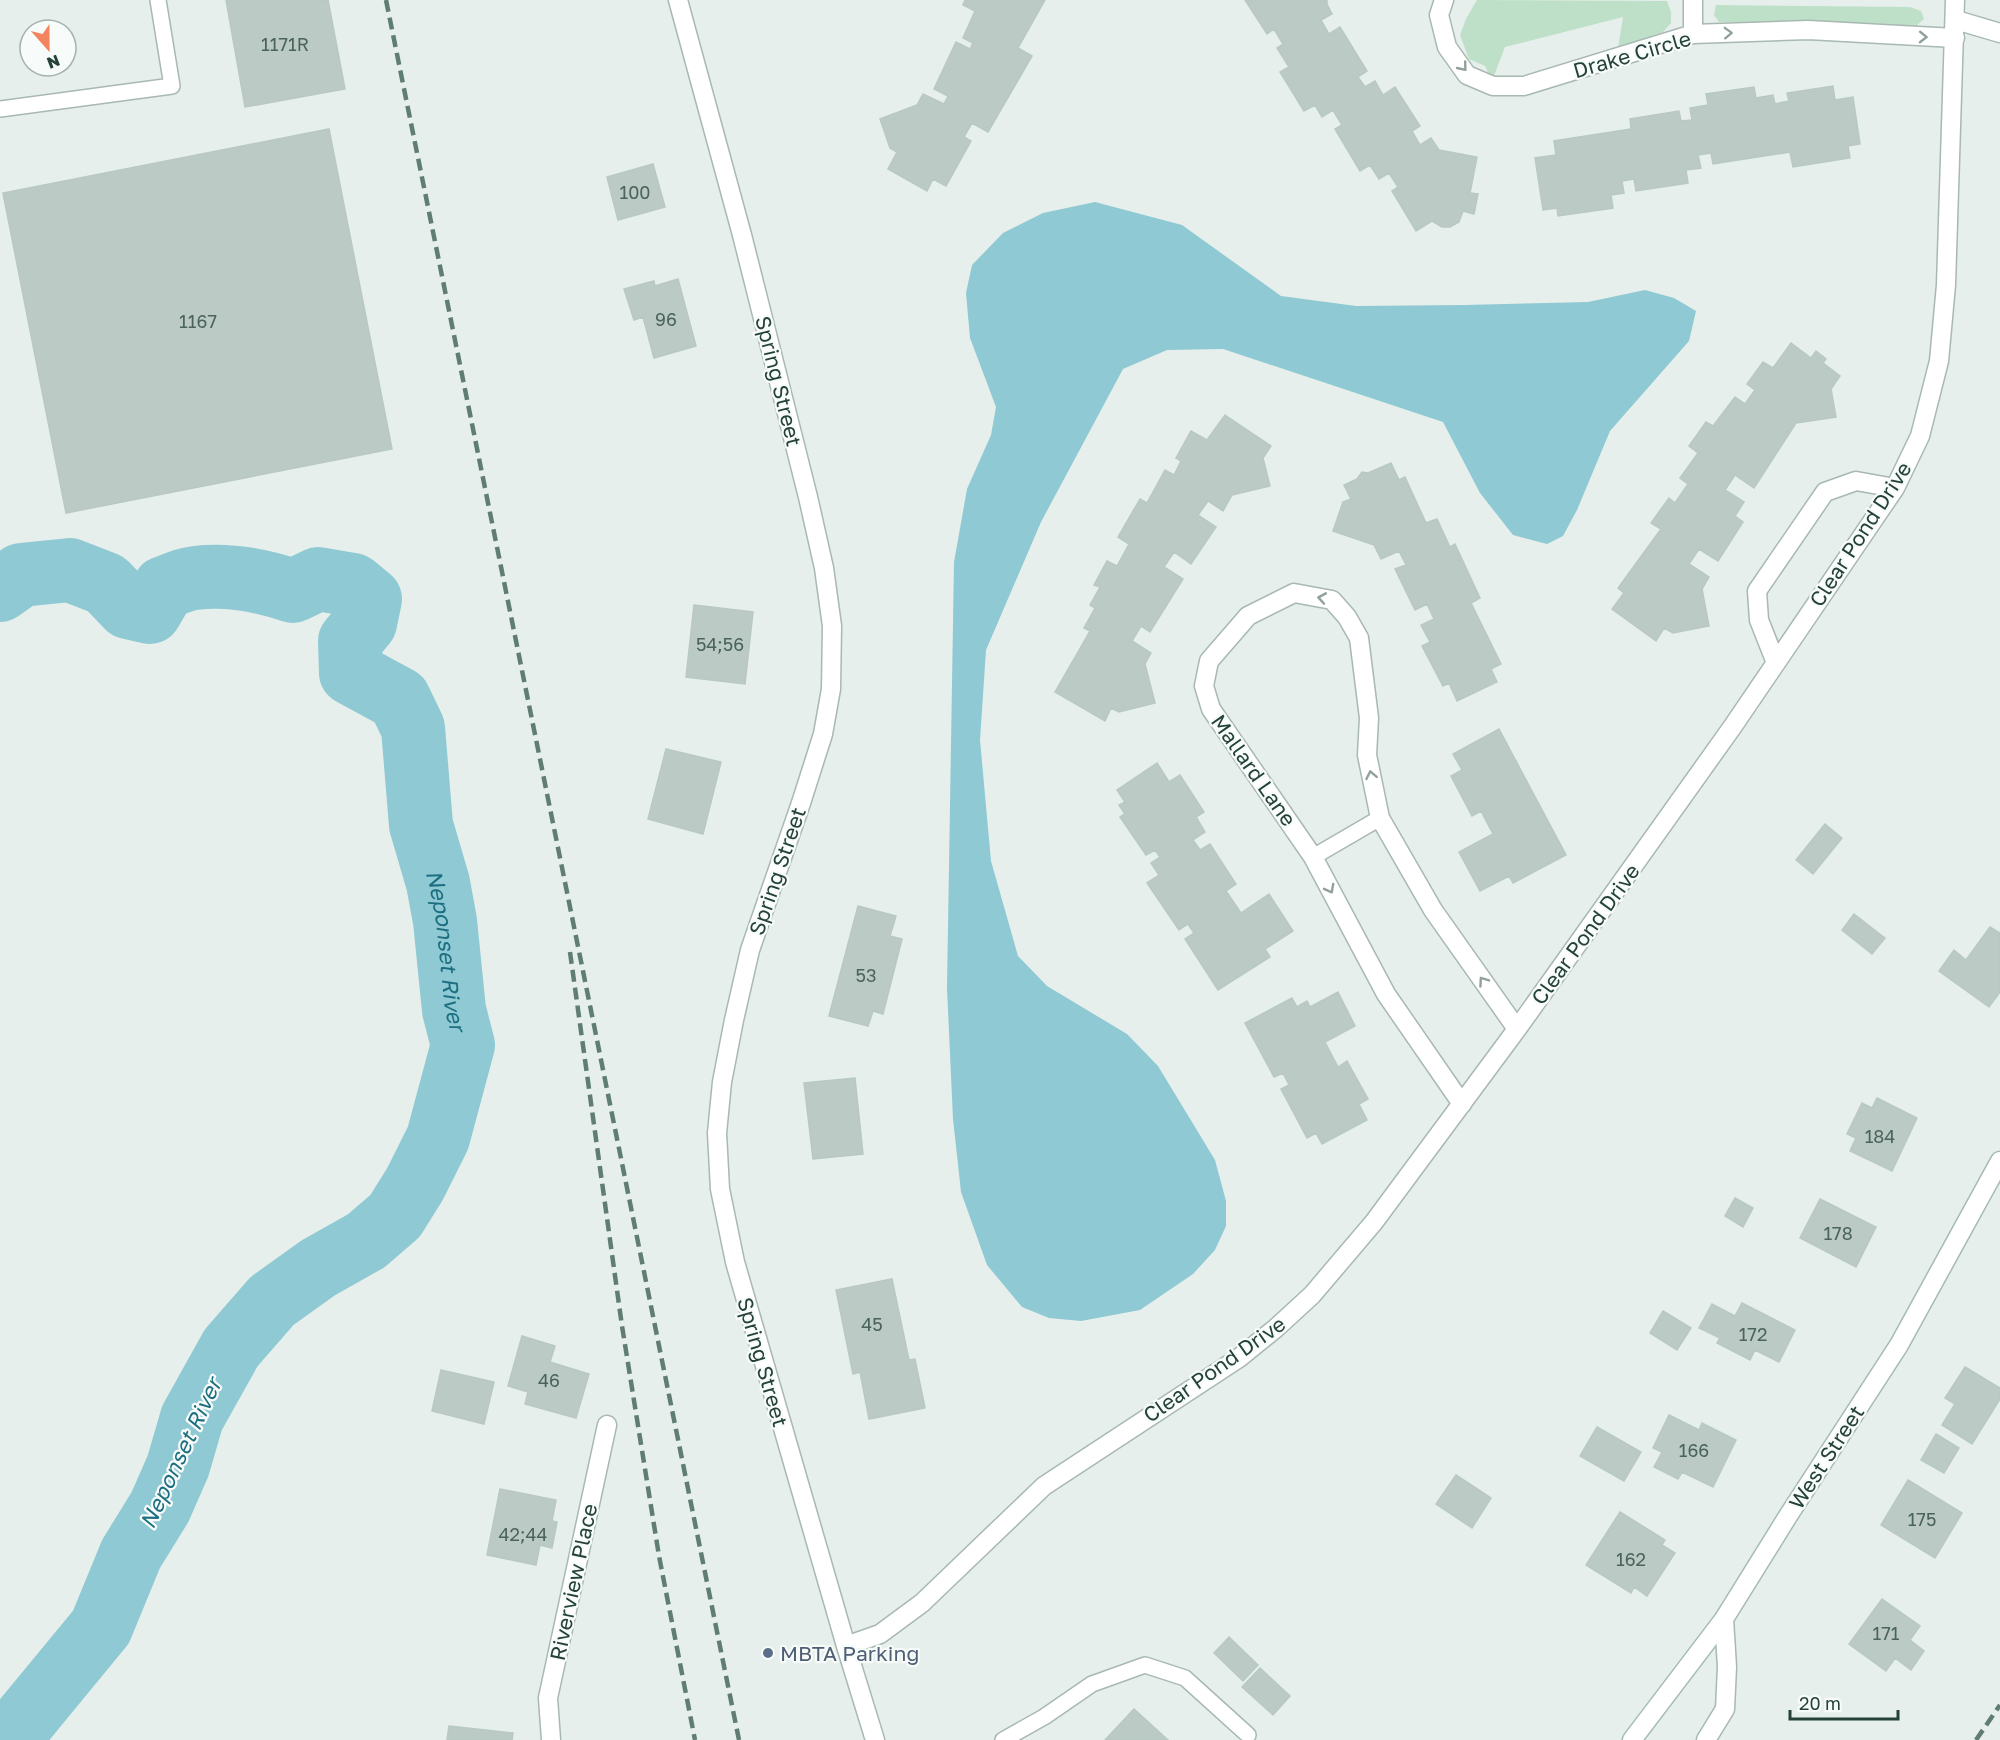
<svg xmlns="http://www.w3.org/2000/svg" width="2000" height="1740" font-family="'Golos Text',sans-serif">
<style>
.green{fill:#bfe0c8}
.water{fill:#8ec9d4}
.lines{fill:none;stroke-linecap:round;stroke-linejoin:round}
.river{stroke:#8ec9d4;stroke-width:64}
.building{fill:#bbcac4;stroke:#b8c9c2;stroke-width:1.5}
.lane-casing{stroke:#a8b8b2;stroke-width:18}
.street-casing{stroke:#a8b8b2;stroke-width:21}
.secondary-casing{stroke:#a4bbb3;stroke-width:21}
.lane{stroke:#fff;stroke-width:15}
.street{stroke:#fff;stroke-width:18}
.secondary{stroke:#fff;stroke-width:18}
.rail{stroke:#5f7d75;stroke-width:4.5;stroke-dasharray:12 6;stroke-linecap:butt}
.oneway{stroke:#92a09c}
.service-dot{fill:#5c6f8a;stroke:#f7fbf9;stroke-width:2}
.labels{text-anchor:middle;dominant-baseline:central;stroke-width:4.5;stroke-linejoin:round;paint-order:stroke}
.number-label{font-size:18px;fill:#4a645c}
.street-label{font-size:21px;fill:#24423a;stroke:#f7fbf9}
.service-label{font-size:21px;fill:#4e5e75;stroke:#f7fbf9;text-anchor:start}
.water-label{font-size:22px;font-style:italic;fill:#1c6f80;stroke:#f7fbf9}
</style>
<rect width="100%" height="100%" fill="#e6efeb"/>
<path class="green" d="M1477 0 1667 1 1671 12V23L1663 32 1618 48 1623 17 1505 47 1492 81 1485 66 1469 59 1460 35 1466 19Z
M1716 5 1910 7 1921 11 1924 19 1916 26 1861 23 1719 22 1714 15Z"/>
<path class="water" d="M1095 202 1182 225 1281 296 1356 306 1464 305 1588 302 1645 290 1674 298 1696 311 1689 341 1610 431 1577 510 1563 536 1547 544 1513 535 1480 493 1443 422 1223 349 1167 350 1123 369 1041 522 986 650 980 740 991 861 1018 956 1047 986 1127 1034 1158 1066 1215 1160 1226 1201V1226L1215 1250 1193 1274 1140 1310 1081 1321 1049 1318 1022 1307 987 1265 961 1192 953 1119 947 988 954 562 967 489 991 435 996 407 970 338 966 293 972 265 1003 233 1043 213Z"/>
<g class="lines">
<path class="river" id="s1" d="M0 590 21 575 70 570 106 584 128 607 150 612 164 588C174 584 185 579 195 578 229 574 261 580 293 591L318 579 353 585 370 599 365 623 350 641 351 673 399 699 413 728 421 825 438 883 445 921 454 1010 463 1045 438 1138 415 1184 395 1216 366 1241 318 1268 272 1301 231 1348 192 1418 178 1466 160 1507 131 1554 101 1627 8 1740"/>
</g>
<path class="building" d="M226 0H328L345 89 245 107Z
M965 0H1045L1018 48 1032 56 988 132 972 123 964 137 971 141 946 186 933 179 927 191 888 169 897 152 890 148 880 119 917 105 923 94 944 104 948 96 934 89 956 42 970 49 973 43 963 38 975 11 963 5Z
M1245 0H1327V4L1332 14 1321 20 1329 34 1340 27 1367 71 1358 77 1365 87 1375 81 1383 95 1395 87 1420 126 1412 131 1420 145 1431 138 1439 150 1477 157 1470 193 1478 194 1474 214 1463 211 1459 222 1450 227H1442L1432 221 1416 231 1392 191 1398 187 1389 173 1379 179 1370 165 1360 171 1335 129 1342 125 1333 110 1322 117 1315 105 1304 111 1280 72 1289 67 1277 48 1283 44 1274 29 1267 34Z
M1833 86 1835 100 1853 97 1860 144 1848 146 1850 158 1793 167 1790 152 1713 164 1711 153 1698 155 1701 168 1686 170 1688 183 1636 191 1634 179 1622 181 1624 193 1611 195 1613 208 1558 216 1557 208 1543 210 1535 158 1556 155 1554 141 1631 129 1630 119 1679 111 1681 121 1692 120 1690 108 1708 105 1706 94 1754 87 1756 98 1773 95 1775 104 1789 101 1787 93Z
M329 129 392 449 66 513 3 193Z
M653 164 665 207 618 220 607 177Z
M678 279 696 346 654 358 643 317 634 320 624 289 654 281 655 286Z
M1791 343 1811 358 1816 351 1826 359 1823 363 1840 376 1831 389 1836 417 1796 423 1754 488 1735 475 1725 490 1744 502 1735 516 1743 522 1718 561 1699 549 1689 564 1709 577 1702 589 1709 626 1673 633 1664 628 1656 641 1612 609 1624 593 1618 588 1661 529 1651 523 1669 498 1675 503 1688 484 1680 478 1698 453 1689 446 1706 422 1713 426 1735 397 1745 404 1755 390 1747 384 1763 362 1773 368Z
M1225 415 1271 446 1263 458 1270 486 1232 495 1223 511 1208 501 1198 515 1216 527 1191 564 1174 552 1164 567 1183 579 1150 632 1141 626 1132 641 1151 653 1145 664 1155 703 1119 712 1111 708 1105 721 1055 692 1090 631 1084 628 1095 608 1090 605 1100 587 1094 585 1107 561 1117 566 1129 544 1118 537 1140 499 1147 503 1165 470 1174 475 1181 461 1176 458 1191 431 1207 440Z
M1391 463 1399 480 1405 477 1426 523 1437 519 1450 547 1455 544 1480 598 1471 603 1501 664 1491 669 1497 682 1457 701 1449 683 1443 686 1422 646 1430 642 1421 625 1434 619 1427 604 1415 610 1395 569 1406 565 1399 551 1381 559 1374 545 1333 531 1343 502 1351 499 1344 485 1357 479 1362 472 1368 473Z
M694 605 753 612 745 684 686 677Z
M1499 729 1566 855 1513 883 1509 876 1480 891 1459 852 1493 834 1481 811 1472 816 1451 776 1462 770 1453 754Z
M666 749 721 762 703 834 648 819Z
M1157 763 1169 782 1180 775 1204 812 1196 817 1205 832 1193 840 1200 850 1210 844 1236 884 1226 891 1241 913 1269 894 1293 931 1265 949 1270 957 1218 990 1185 939 1194 933 1188 924 1179 930 1147 883 1159 875 1151 863 1160 857 1155 850 1146 855 1120 817 1125 814 1119 805 1125 802 1117 790Z
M1825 824 1842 838 1813 874 1796 860Z
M858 906 896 916 890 936 902 939 883 1014 873 1011 868 1026 829 1016Z
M1854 914 1885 938 1872 954 1842 930Z
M1990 927 2000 933V992L1989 1007 1939 971 1954 950 1966 960Z
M1338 992 1355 1026 1325 1042 1338 1067 1347 1061 1368 1099 1359 1104 1367 1120 1322 1144 1316 1133 1307 1138 1281 1089 1289 1085 1283 1073 1274 1077 1245 1023 1292 998 1297 1007 1307 1001 1310 1007Z
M855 1078 863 1154 813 1159 804 1083Z
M1877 1098 1917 1118 1892 1171 1850 1151 1856 1138 1847 1134 1862 1103 1872 1108Z
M1735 1198 1753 1208 1743 1227 1725 1216Z
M1820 1199 1876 1227 1856 1267 1800 1238Z
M892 1279 909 1360 915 1359 925 1408 869 1419 860 1372 853 1374 836 1290Z
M1742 1303 1795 1330 1779 1362 1755 1350 1750 1360 1717 1343 1720 1338 1699 1328 1712 1304 1735 1316Z
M1663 1311 1691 1328 1677 1350 1650 1333Z
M522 1336 555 1346 550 1362 589 1374 576 1418 525 1404 528 1392 508 1386Z
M1965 1367 2000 1388V1399L1972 1444 1942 1425 1955 1404 1945 1398Z
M441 1370 494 1382 484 1424 432 1411Z
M1669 1415 1699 1430 1702 1423 1736 1440 1713 1487 1682 1472 1678 1479 1654 1467 1662 1452 1653 1448Z
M1597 1427 1641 1452 1624 1481 1580 1456Z
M1936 1434 1959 1448 1944 1473 1921 1460Z
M1456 1475 1491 1498 1472 1528 1436 1504Z
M1908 1480 1962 1513 1935 1558 1881 1525Z
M500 1489 556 1500 552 1521 557 1522 552 1548 540 1545 536 1565 487 1555Z
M1620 1512 1665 1540 1662 1545 1675 1553 1647 1596 1634 1587 1631 1593 1586 1565Z
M1882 1599 1920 1626 1910 1640 1924 1651 1911 1670 1895 1658 1886 1671 1849 1644Z
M1229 1637 1258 1665 1243 1681 1214 1653Z
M1260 1668 1290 1696 1273 1715 1242 1687Z
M1134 1709 1168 1740H1105Z
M449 1726 513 1733 512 1740H447Z"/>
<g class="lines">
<g class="lane-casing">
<path id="lane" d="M0 109 172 86 158 0
M1313 857 1380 818
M1003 1740 1044 1717 1092 1684 1145 1665 1185 1678 1248 1735"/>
</g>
<g class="street-casing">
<path id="street" d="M678 0 742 235 808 497 824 568 832 626 831 689 823 734 801 803 750 950 734 1020 722 1082 717 1133 720 1189 735 1262 846 1646 875 1740
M1444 0 1439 15 1447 47 1467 75 1493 86H1524L1693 34 1808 30 1955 38
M1956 20 2000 33
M1693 34V0
M1776 663 1759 620 1757 591 1825 492 1856 481 1895 488
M1462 1104 1386 994 1313 857 1211 709 1204 686 1209 661 1248 616 1294 593 1332 600 1347 617 1359 638 1369 718 1367 755 1380 818 1433 910 1517 1029
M846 1646 880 1634 922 1603 1044 1486 1239 1358 1276 1328 1312 1295 1374 1222 1517 1029 1733 726 1895 488 1920 436 1939 361 1946 285 1955 0
M551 1740 548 1698 607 1425
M1706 1740 1725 1709 1727 1667 1724 1619"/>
</g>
<g class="secondary-casing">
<path id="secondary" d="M1632 1740 1724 1619 1788 1516 1899 1345 2000 1161"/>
</g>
<use href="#lane" class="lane"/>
<use href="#street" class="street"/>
<use href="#secondary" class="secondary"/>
<path class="rail" d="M386 0 739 1740
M570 952 622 1326 659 1556 695 1740
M1976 1740 2000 1705"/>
</g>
<defs><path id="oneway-chevron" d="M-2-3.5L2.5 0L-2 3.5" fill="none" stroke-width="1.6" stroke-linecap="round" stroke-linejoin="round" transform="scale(1.5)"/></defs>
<g class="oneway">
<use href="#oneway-chevron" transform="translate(1728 33) rotate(-2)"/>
<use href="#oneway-chevron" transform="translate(1923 37) rotate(1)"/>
<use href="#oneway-chevron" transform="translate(1463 67) rotate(51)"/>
<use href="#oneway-chevron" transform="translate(1322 598) rotate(-170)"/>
<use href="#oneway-chevron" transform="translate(1371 775) rotate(-101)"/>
<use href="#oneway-chevron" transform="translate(1330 889) rotate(62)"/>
<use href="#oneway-chevron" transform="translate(1483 981) rotate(-125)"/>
</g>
<circle class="service-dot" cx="768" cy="1653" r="6"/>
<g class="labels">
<g class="number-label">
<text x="285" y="44">1171R</text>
<text x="635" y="192">100</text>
<text x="666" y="319">96</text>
<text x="198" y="321">1167</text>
<text x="720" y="644">54;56</text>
<text x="866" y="975">53</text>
<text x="1880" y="1136">184</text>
<text x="1838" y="1233">178</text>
<text x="872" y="1324">45</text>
<text x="1753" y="1334">172</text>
<text x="549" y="1380">46</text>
<text x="1694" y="1450">166</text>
<text x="1922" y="1519">175</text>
<text x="523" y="1534">42;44</text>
<text x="1631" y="1559">162</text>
<text x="1886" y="1633">171</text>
</g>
<g class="street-label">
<text transform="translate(1632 54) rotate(-16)">Drake Circle</text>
<text transform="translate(779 381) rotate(76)">Spring Street</text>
<text transform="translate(1860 534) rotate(-57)">Clear Pond Drive</text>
<text transform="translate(1254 770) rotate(55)">Mallard Lane</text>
<text transform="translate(777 871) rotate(-71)">Spring Street</text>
<text transform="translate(1585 934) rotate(-54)">Clear Pond Drive</text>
<text transform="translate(763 1362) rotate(74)">Spring Street</text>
<text transform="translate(1214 1369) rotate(-35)">Clear Pond Drive</text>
<text transform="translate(1826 1457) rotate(-57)">West Street</text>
<text transform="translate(573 1582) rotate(-78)">Riverview Place</text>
</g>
<g class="service-label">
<text x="780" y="1653">MBTA Parking</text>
</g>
<g class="water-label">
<text stroke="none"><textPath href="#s1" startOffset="806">Neponset River</textPath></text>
<text transform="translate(180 1453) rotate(-65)">Neponset River</text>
</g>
</g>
<g transform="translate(48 48) rotate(159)"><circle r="28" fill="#f7fbf9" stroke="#a3b1ad" stroke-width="1.5"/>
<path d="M0-4.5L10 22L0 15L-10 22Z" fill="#f4845f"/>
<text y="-9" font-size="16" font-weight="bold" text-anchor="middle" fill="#24423a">N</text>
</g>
<path d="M1790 1710v9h108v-9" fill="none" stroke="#24423a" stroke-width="3"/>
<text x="1799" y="1710" font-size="18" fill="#24423a" stroke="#f7fbf9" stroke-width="4.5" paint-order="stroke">20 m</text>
</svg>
